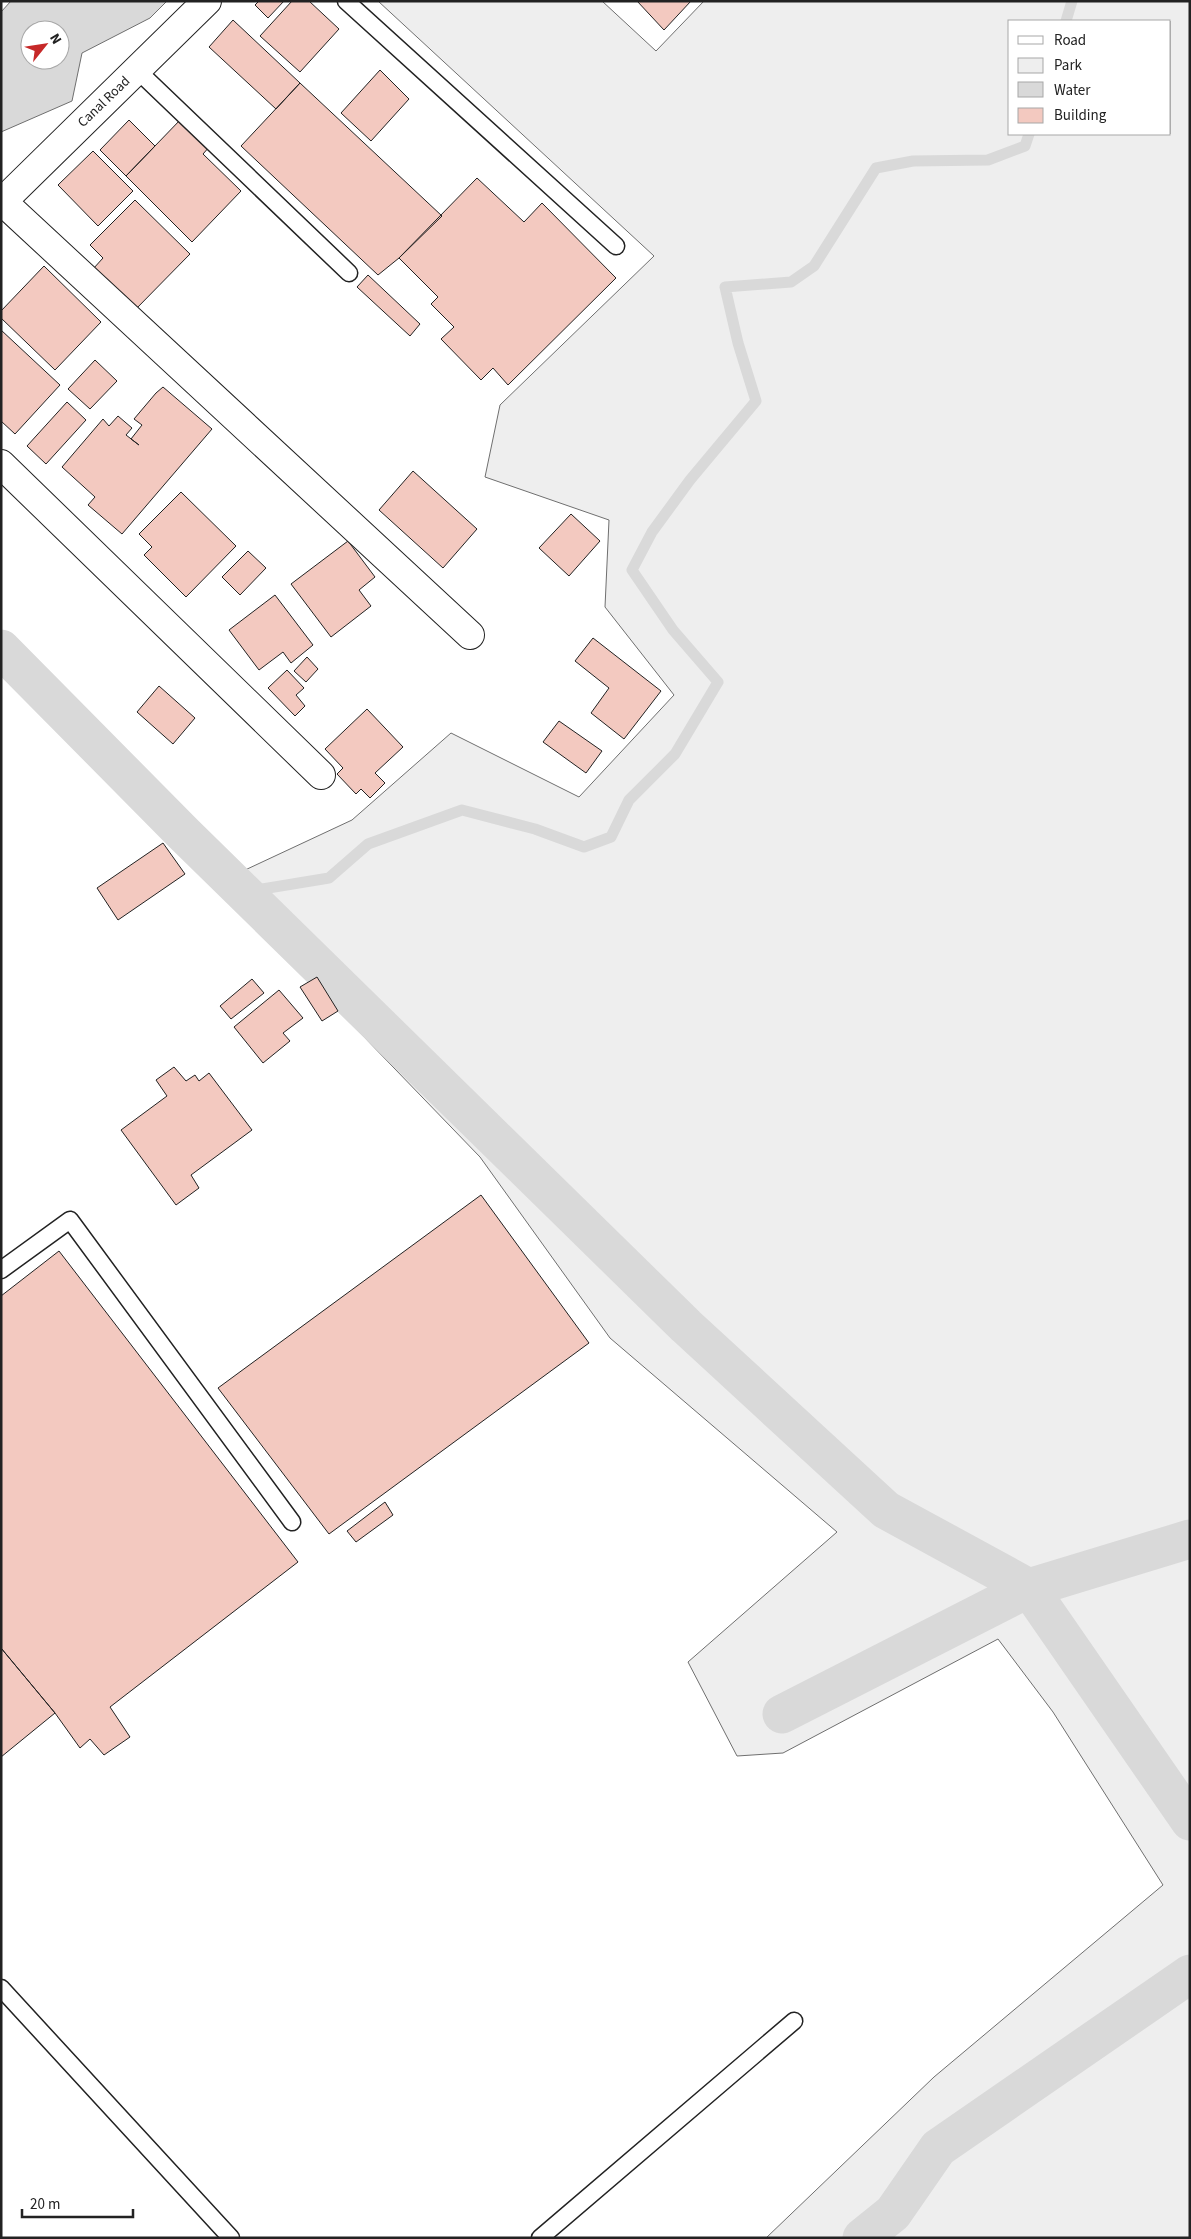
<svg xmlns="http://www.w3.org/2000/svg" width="1191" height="2239" font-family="'Source Sans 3',sans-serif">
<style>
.green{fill:#eee;stroke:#6f6f6f;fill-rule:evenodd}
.water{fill:#d9d9d9;stroke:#6f6f6f;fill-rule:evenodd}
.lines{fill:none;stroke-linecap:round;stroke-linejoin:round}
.stream{stroke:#d9d9d9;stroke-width:11}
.canal{stroke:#d9d9d9;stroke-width:39}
.building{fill:#f3c9c0;stroke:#222}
.service-casing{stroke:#222;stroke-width:19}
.minor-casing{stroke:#222;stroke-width:30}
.primary-casing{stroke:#222;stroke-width:30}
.service{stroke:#fff;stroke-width:16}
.minor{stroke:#fff;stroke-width:28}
.primary{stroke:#fff;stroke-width:28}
.labels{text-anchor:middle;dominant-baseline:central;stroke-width:4;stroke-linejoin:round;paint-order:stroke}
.street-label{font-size:14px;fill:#222;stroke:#fff}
</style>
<rect width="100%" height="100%" fill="#fff"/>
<path class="green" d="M378 1H602L656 51 704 1H1190V2238H766L934 2077 1163 1885 1053 1712 998 1639 783 1753 737 1756 688 1662 837 1532 610 1338 480 1157 281 951 213 885 352 820 451 733 579 797 674 695 605 607 609 520 485 477 500 405 654 256ZM1010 21H1170V134H1010Z"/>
<path class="water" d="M11 1H167L150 18 82 53 72 101 1 132V12ZM30 30H60V60H30Z"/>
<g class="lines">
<path class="stream" d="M1066 21 1072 1
M244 892 329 878 368 844 462 810 535 829 584 847 611 837 629 800 675 754 718 682 673 630 632 570 652 532 690 480 756 401 738 343 725 287 791 282 814 266 876 168 913 161 988 160 1025 146 1029 134"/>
<path class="canal" d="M1 649 183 833 686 1326 886 1510 1029 1588 1190 1821
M782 1714 1029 1588 1190 1539
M862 2238 893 2213 938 2148 1190 1974"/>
</g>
<path class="building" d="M259 1H284L268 18 255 5Z
M292 1H309L339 29 300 72 260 36Z
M637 1H691L664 30Z
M233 20 300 83 276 109 209 47Z
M380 70 409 99 371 141 341 113Z
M300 83 442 216 399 258 378 275 241 146Z
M182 118 210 146 203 154 241 191 192 242 126 176Z
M129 120 155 146 126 176 100 150Z
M93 151 133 191 98 226 58 185Z
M477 178 524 222 542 203 616 278 508 385 493 368 481 380 441 339 454 327 431 304 438 297 399 258Z
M135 200 190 254 134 311 93 269 103 258 90 245Z
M44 266 101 322 55 370 1 318V311Z
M368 275 420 324 410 336 357 287Z
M1 330 60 385 15 434 1 421Z
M95 360 117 381 90 409 68 389Z
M163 387 212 429 122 534 88 505 95 497 62 467 103 419 109 426 118 416 132 428 126 435 139 445 131 439 142 425 134 419 156 393Z
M67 402 86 420 46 464 27 446Z
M413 471 477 529 443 568 379 510Z
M181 492 236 546 186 597 144 555 152 547 139 534Z
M571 514 600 541 569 576 539 548Z
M348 541 375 577 359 590 371 606 331 637 291 584Z
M248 551 266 568 240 595 222 577Z
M275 595 313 645 291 663 283 652 259 670 229 630Z
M593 638 661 691 624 739 591 713 609 688 575 661Z
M307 657 318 669 306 682 294 671Z
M287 670 304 688 296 695 305 706 295 716 268 688Z
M159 686 195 718 173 744 137 712Z
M367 709 403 747 375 773 385 783 370 798 361 789 356 794 337 774 343 768 325 749Z
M559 721 602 751 586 773 543 742Z
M163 843 185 874 118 920 97 888Z
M317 977 338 1011 322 1021 300 987Z
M252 979 264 993 231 1019 220 1006Z
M279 990 303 1018 283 1033 290 1041 263 1063 234 1027Z
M174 1067 186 1081 195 1075 199 1081 209 1073 252 1130 191 1175 199 1188 176 1205 121 1130 167 1096 156 1080Z
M481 1195 589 1343 329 1534 218 1388Z
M59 1251 298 1562 110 1707 130 1737 104 1755 90 1739 80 1748 55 1713 1 1648V1296Z
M385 1502 393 1515 356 1542 347 1531Z
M1 1648 55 1713 1 1757Z"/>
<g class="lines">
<g class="service-casing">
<path id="service" d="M346 1 616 246
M137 70 349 273
M1 1270 70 1220 292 1522
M1 1988 231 2238
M540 2238 794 2021"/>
</g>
<g class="minor-casing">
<path id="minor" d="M3 202 470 635
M1 464 321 775"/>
</g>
<g class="primary-casing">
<path id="primary" d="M1 203 207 1"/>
</g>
<use href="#service" class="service"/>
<use href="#minor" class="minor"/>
<use href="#primary" class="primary"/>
</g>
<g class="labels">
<g class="street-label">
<text transform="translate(104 102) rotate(-44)">Canal Road</text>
</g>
</g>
<rect width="1191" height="2239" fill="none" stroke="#222222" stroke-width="5"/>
<rect x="1008" y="20" width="162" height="115" fill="#ffffff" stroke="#a7a7a7"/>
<rect x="1018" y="36" width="25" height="8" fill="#ffffff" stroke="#a7a7a7"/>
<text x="1054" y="45" font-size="15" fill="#222222">Road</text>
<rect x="1018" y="58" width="25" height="15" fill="#eeeeee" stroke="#a7a7a7"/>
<text x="1054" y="70" font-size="15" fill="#222222">Park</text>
<rect x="1018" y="82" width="25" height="15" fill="#d9d9d9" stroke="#a7a7a7"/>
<text x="1054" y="95" font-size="15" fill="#222222">Water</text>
<rect x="1018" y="108" width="25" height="15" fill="#f3c9c0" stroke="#a7a7a7"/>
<text x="1054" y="120" font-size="15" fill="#222222">Building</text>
<g transform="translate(45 45) rotate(60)"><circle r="24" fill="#ffffff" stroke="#a7a7a7"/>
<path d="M0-4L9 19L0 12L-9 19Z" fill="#c62828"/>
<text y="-8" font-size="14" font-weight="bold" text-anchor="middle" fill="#222222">N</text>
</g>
<path d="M22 2209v8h111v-8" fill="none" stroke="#222222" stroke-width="2.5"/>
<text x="30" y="2209" font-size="15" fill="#222222" stroke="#ffffff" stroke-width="4" paint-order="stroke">20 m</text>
</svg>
